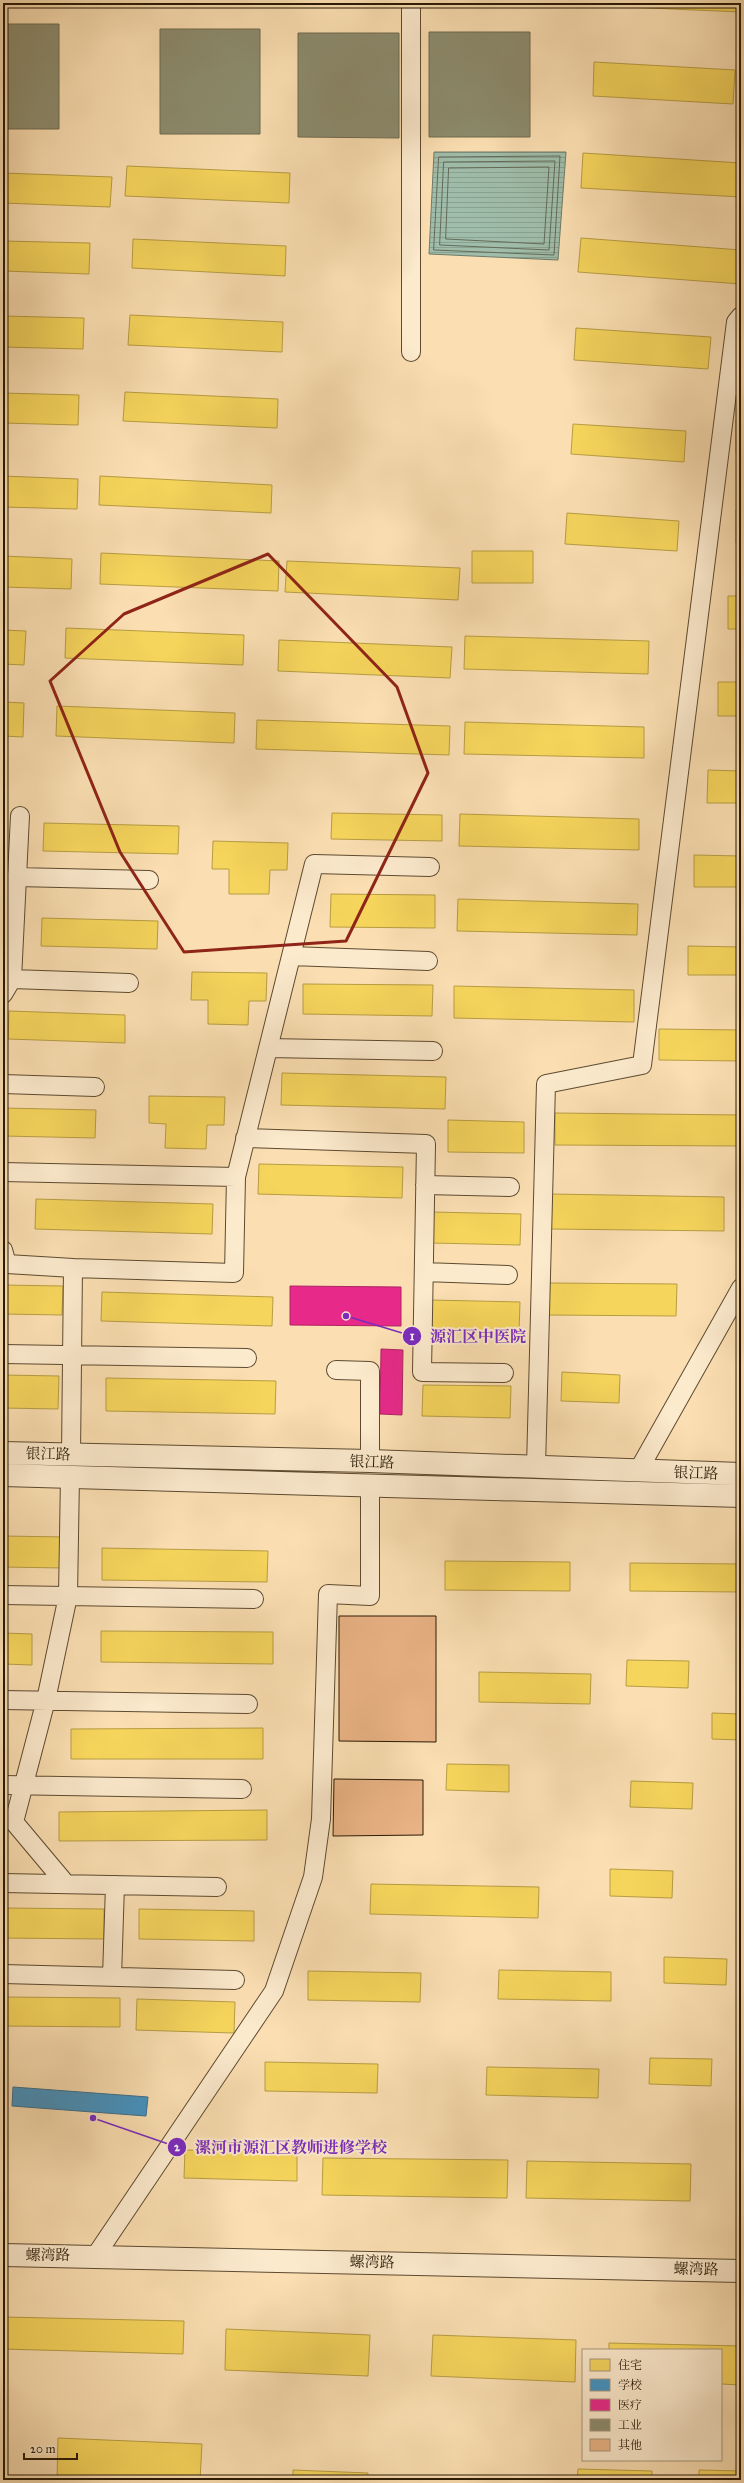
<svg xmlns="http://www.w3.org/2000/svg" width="744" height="2483" font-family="'IM FELL Great Primer','Noto Serif SC',serif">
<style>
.water{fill:url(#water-rules);stroke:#6f7b68}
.homes{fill:#f6d55c;stroke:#b89d42}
.schools{fill:#4393c3;stroke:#3b6e8a}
.health{fill:#e7298a;stroke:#ae2462}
.industry{fill:#8c8c6e;stroke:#6e6a4e}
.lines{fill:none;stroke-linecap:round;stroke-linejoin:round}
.shore{stroke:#646b58;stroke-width:1}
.building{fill:#eab385;stroke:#281905}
.minor-casing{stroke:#5d4a30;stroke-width:20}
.tertiary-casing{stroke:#5d4a30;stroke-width:24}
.minor{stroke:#fceacd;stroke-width:18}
.tertiary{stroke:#fceacd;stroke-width:22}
.marked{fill:none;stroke:#8f2418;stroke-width:3;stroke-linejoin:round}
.labels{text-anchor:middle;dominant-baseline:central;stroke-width:4;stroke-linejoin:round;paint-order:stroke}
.street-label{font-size:15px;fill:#281905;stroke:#fceacd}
.leader{fill:none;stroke:#7b2cbf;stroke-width:1.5}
.callout-dot{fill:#7b2cbf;stroke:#fceacd;stroke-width:1.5}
.mark-label{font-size:12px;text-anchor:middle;font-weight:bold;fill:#fff}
.callout-label{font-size:16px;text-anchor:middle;font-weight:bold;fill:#7b2cbf;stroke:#fceacd;stroke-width:4;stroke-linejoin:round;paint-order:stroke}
</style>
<defs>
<pattern id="water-rules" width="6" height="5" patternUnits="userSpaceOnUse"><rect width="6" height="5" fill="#9fbdaa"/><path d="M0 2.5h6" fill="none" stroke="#89a291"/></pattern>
</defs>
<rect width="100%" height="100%" fill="#fbdfb2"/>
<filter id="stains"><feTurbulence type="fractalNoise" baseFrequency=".005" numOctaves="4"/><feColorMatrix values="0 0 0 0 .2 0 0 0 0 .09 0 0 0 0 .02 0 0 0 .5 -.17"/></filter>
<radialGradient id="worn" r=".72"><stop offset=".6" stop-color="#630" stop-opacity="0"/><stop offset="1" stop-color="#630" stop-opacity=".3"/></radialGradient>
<path class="water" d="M434 152H566L558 260 429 254Z"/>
<path class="homes" d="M603 3H741V12L603 6Z
M594 62 735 70 733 104 593 96Z
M583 153 741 163V197L581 188Z
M127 166 290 173 289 203 125 196Z
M3 173 112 177 110 207 3 203Z
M581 238 741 250V284L578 272Z
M133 239 286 246 285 276 132 268Z
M3 241 90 243 89 274 3 271Z
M130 315 283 322 282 352 128 345Z
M3 316 84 318 83 349 3 347Z
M576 328 711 337 708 369 574 360Z
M125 392 278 399 277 428 123 421Z
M3 393 79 395 78 425 3 423Z
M736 420H741V453H736Z
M573 424 686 431 684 462 571 454Z
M3 476 78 479 77 509 3 507Z
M100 476 272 485 271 513 99 505Z
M736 510H741V543H736Z
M567 513 679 521 677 551 565 544Z
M472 551H533V583H472Z
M101 553 279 561 278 591 100 584Z
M3 556 72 559 71 589 3 587Z
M287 561 460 568 458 600 285 592Z
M728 596H741V629H728Z
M66 628 244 635 243 665 65 658Z
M3 630 26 631 24 665 3 664Z
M465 636 649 641 648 674 464 669Z
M279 640 452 647 450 678 278 671Z
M718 682H741V716H718Z
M3 702 24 703 23 737 3 736Z
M57 706 235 713 234 743 56 736Z
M257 720 450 726 449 755 256 749Z
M465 722 644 727V758L464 754Z
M708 770 741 771V803H707Z
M332 813 442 815V841L331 839Z
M460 814 639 819V850L459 846Z
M44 823 179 826 178 854 43 851Z
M213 841 288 843 287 870H270L269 894H229V869H212Z
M694 855 741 856V887H694Z
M331 894 435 895V928L330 927Z
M458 899 638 904 637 935 457 931Z
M42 918 158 921 157 949 41 946Z
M688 946 741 947V975H688Z
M192 972 267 973 266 1001H249L248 1025 208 1024V1000H191Z
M303 984 433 985 432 1016 303 1014Z
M454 986 634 990V1022L454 1018Z
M9 1011 125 1015V1043L8 1039Z
M659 1029 741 1030V1061L659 1060Z
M282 1073 446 1077 445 1109 281 1105Z
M149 1096 225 1097 224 1125H207L206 1149 165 1148 166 1124 149 1123Z
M3 1108 96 1110 95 1138 3 1136Z
M555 1113 741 1115V1146L555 1145Z
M448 1120 524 1122V1153L448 1152Z
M259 1164 403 1167 402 1198 258 1194Z
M552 1194 724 1197V1231L551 1229Z
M36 1199 213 1204 212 1234 35 1229Z
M432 1212 521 1214 520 1245 432 1243Z
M549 1283 677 1284 676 1316 549 1315Z
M3 1285 63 1286 62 1315 3 1314Z
M102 1292 273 1297 272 1326 101 1321Z
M431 1300 520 1302 519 1333 431 1331Z
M562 1372 620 1375 619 1403 561 1401Z
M3 1375 59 1376 58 1409 3 1408Z
M106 1378 276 1381 275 1414 106 1411Z
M423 1385 511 1386 510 1418 422 1416Z
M3 1536 66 1537 65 1568 3 1567Z
M102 1548 268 1551 267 1582 102 1580Z
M445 1561 570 1562V1591L445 1590Z
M630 1563 741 1564V1592L630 1591Z
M101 1631 273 1632V1664L101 1662Z
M3 1633 32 1634V1665L3 1664Z
M627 1660 689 1661 688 1688 626 1686Z
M479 1672 591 1674 590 1704 479 1702Z
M712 1713 741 1714V1740L712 1739Z
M263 1728V1759H71V1729Z
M447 1764 509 1765V1792L446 1790Z
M631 1781 693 1783 692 1809 630 1807Z
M267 1810V1840L59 1841V1812Z
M610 1869 673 1871 672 1898 610 1896Z
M371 1884 539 1887 538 1918 370 1914Z
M3 1908 104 1909V1939L3 1938Z
M139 1909 254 1911V1941L139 1939Z
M664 1957 727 1959 726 1985 664 1983Z
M499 1970 611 1972V2001L498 1999Z
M308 1971 421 1973 420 2002 308 2000Z
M3 1997 120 1998V2027L3 2026Z
M137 1999 235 2002 234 2033 136 2030Z
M650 2058 712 2059 711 2086 649 2084Z
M265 2062 378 2064 377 2093 265 2091Z
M487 2067 599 2069 598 2098 486 2095Z
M185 2150 297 2152V2181L184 2178Z
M323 2158 508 2160 507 2198 322 2195Z
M527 2161 691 2164 690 2201 526 2198Z
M3 2317 184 2321 183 2354 3 2349Z
M226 2329 370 2335 368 2376 225 2370Z
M433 2335 576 2340 575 2382 431 2376Z
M609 2343 741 2346V2385L721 2384V2350H609Z
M58 2438 202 2444 200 2480H57Z
M578 2469 652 2471V2480H577Z
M293 2470 368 2473 367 2480H293Z
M699 2470 741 2471V2480H699Z"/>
<path class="schools" d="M13 2087 148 2097 146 2116 12 2106Z"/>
<path class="health" d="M290 1286 401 1287V1326L290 1325Z
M381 1349 403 1350 402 1415 380 1414Z"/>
<path class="industry" d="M3 24H59V129H3Z
M160 29H260V134H160Z
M429 32H530V137H429Z
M298 33H399V138L298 137Z"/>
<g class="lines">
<path class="shore" d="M439 157 560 156 554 255 434 250Z
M444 162 555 161 549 250 440 245Z
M449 168 549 167 544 244 446 239Z"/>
</g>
<path class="building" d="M339 1616H436V1742L339 1741Z
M334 1779 423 1780V1835L333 1836Z"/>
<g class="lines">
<g class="minor-casing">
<path id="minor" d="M411 3V352
M16 877 149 880
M291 956 428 961
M12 979 129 983
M3 994 12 979 20 816
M268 1048 433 1051
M3 1084 95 1087
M245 1138 426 1144 422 1372 504 1373
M3 1172 236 1177
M425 1185 510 1187
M3 1250 7 1264 73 1268 71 1454
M73 1268 234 1273 236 1177 314 864 430 867
M424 1272 508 1275
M3 1354 247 1358
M336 1370 370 1371V1461
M536 1467 546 1084 642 1065 736 322 741 316
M638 1471 741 1288
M3 1595 254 1599
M3 1700 248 1704
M3 1785 242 1789
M3 1883 217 1887
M66 1884 14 1822 46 1700 68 1596 70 1476
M3 1974 235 1980
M112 1977 115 1885
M96 2255 274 1991 313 1877 321 1819 328 1594 370 1596V1484"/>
</g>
<g class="tertiary-casing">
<path id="tertiary" d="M3 1453 370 1461 741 1474
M3 1475 741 1496
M3 2255 741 2271"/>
</g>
<use href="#minor" class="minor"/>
<use href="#tertiary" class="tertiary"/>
</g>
<path class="marked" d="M268 554 397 687 428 773 346 941 184 952 120 852 50 681 124 614Z"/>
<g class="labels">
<g class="street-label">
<text transform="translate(48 1454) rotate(1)">银江路</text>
<text transform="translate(372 1462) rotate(2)">银江路</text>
<text transform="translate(696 1473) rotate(2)">银江路</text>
<text x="48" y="2255">螺湾路</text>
<text transform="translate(372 2262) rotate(1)">螺湾路</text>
<text transform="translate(696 2269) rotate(1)">螺湾路</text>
</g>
</g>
<path class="leader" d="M346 1316L412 1336M93 2118L177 2147"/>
<g class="callout-dot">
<circle cx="346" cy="1316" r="4"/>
<circle cx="93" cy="2118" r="4"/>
<circle cx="412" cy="1336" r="10"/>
<circle cx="177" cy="2147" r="10"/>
</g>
<g class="mark-label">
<text x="412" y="1340">1</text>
<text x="177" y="2151">2</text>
</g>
<g class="callout-label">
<text x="478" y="1342">源汇区中医院</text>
<text x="291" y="2153">漯河市源汇区教师进修学校</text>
</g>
<rect width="744" height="2483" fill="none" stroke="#fbdfb2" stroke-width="16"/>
<rect x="4" y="4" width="736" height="2475" fill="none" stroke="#281905" stroke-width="2"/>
<rect x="8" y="8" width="728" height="2467" fill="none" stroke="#281905"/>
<rect x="582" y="2349" width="140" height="112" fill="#fceacd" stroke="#a7967d"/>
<rect x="590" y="2359" width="20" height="12" fill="#f6d55c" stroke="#a7967d"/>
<text x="618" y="2369" font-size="12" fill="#281905">住宅</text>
<rect x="590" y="2379" width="20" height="12" fill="#4393c3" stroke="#a7967d"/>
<text x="618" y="2389" font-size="12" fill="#281905">学校</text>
<rect x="590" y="2399" width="20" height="12" fill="#e7298a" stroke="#a7967d"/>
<text x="618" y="2409" font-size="12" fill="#281905">医疗</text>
<rect x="590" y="2419" width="20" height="12" fill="#8c8c6e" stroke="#a7967d"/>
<text x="618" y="2429" font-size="12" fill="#281905">工业</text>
<rect x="590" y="2439" width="20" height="12" fill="#eab385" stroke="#a7967d"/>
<text x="618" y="2449" font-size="12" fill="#281905">其他</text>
<path d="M24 2453v6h53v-6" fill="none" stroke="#281905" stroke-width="2"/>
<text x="30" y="2453" font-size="12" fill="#281905" stroke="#fceacd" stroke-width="3" paint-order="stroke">20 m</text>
<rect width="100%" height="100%" filter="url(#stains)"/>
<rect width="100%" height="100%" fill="url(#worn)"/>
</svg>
